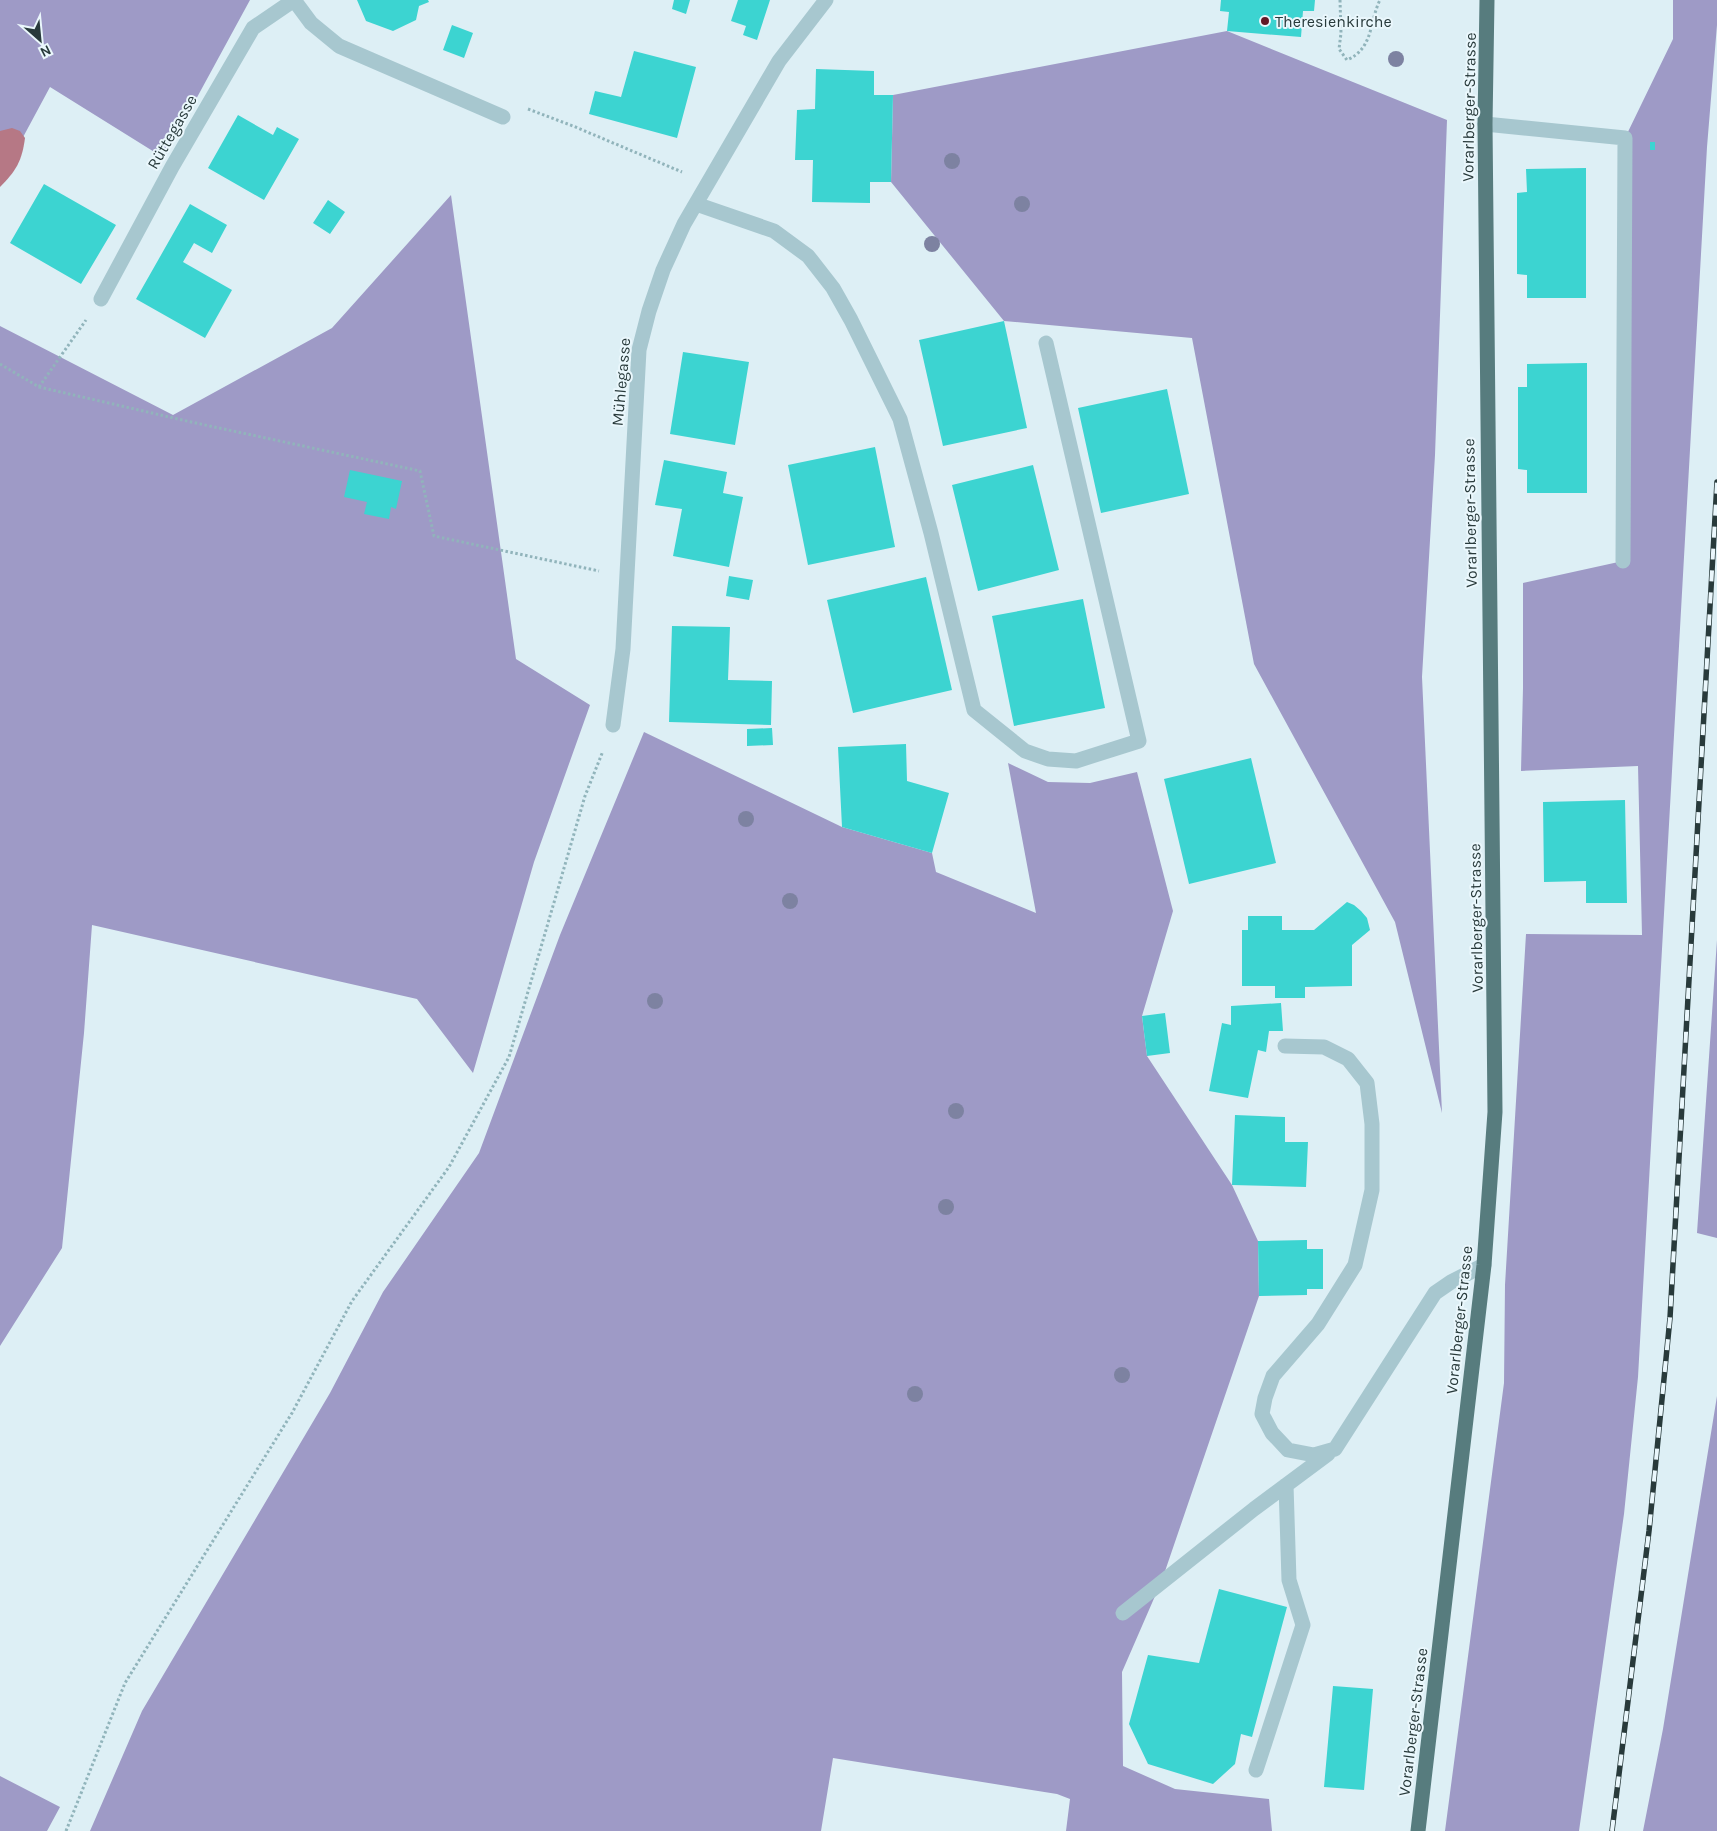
<svg xmlns="http://www.w3.org/2000/svg" width="1717" height="1831" font-family="Karla,sans-serif">
<style>
.green{fill:#9e9ac6}
.water{fill:#b67885}
.building{fill:#3cd4d1}
.lines{fill:none;stroke-linecap:round;stroke-linejoin:round}
.path{stroke:#91b4bb;stroke-width:3;stroke-dasharray:2.5 2.5;stroke-linecap:butt}
.minor{stroke:#a7c7cf;stroke-width:15}
.major{stroke:#577c7e;stroke-width:15}
.rail-casing{stroke:#283a3b;stroke-width:5.5}
.rail{stroke:#eaf7fc;stroke-width:4;stroke-dasharray:11;stroke-linecap:butt}
.tree{fill:#7d82a1}
.poi-dot{fill:#621826;stroke:#eaf7fc;stroke-width:2}
.labels{text-anchor:middle;dominant-baseline:central;stroke-width:4;stroke-linejoin:round;paint-order:stroke}
.poi-label{font-size:16px;fill:#283a3b;stroke:#eaf7fc;text-anchor:start}
.street-label{font-size:16px;fill:#283a3b;stroke:#eaf7fc}
</style>
<rect width="100%" height="100%" fill="#ddeff5"/>
<path class="green" d="M0 0H250L164 158 50 87 0 180Z
M1673 0H1717V25L1707 147 1638 1377 1624 1514 1579 1831H1445L1504 1383 1505 1285 1526 934 1642 935 1638 766 1521 771 1523 688V583L1623 561 1625 138 1673 39Z
M1227 31 1447 120 1435 455 1422 677 1442 1113 1395 922 1254 664 1192 338 1004 321 891 182 893 95Z
M451 195 516 659 590 705 534 862 473 1073 417 999 92 925 84 1033 62 1248 0 1346V326L173 415 332 328Z
M644 732 842 827 932 853 936 872 1036 913 1008 763 1048 782 1090 783 1137 772 1173 911 1142 1016 1147 1056 1232 1185 1258 1241 1259 1296 1162 1580 1122 1672 1123 1766 1175 1789 1269 1799 1272 1831H1066L1070 1799 1057 1794 833 1758 821 1831H90L142 1711 330 1393 383 1292 479 1153 560 935Z
M1717 940V1238L1697 1233Z
M1717 1396V1831H1643L1663 1729Z
M0 1776 60 1807 47 1831H0Z"/>
<path class="water" d="M12 128 20 131 25 138C22 161 16 171 0 187V131Z"/>
<path class="building" d="M357 0H428L429 2 419 6 416 20 393 31 366 21Z
M674 0H690L686 14 672 9Z
M738 0H770L757 40 743 35 746 26 731 21Z
M1221 0H1315L1314 11H1303L1301 37 1227 31 1229 12 1220 11Z
M452 25 473 33 464 58 443 50Z
M634 51 696 67 677 138 589 114 595 91 621 97Z
M816 69 874 71V95H893L891 182H870V203L812 202 813 160H795L797 110 815 109Z
M238 115 273 135 277 127 299 139 264 200 208 168Z
M1650 142H1655V150H1650Z
M1586 168V298H1527V275L1517 274V193L1527 192 1526 169Z
M44 184 116 225 81 284 10 243Z
M328 200 345 212 330 234 313 223Z
M190 204 227 225 212 253 194 243 183 262 232 290 205 338 136 299Z
M1004 321 1027 428 943 446 919 340Z
M683 352 749 362 735 445 670 434Z
M1587 363V493H1527V470L1518 469V387H1527V364Z
M1167 389 1189 494 1101 513 1078 408Z
M875 447 895 547 808 565 788 465Z
M664 460 727 472 723 493 743 497 729 567 673 556 682 509 655 505Z
M1033 465 1059 570 978 591 952 485Z
M350 470 402 481 396 509 391 507 389 519 364 514 367 502 344 497Z
M729 576 753 580 749 600 726 596Z
M926 577 952 690 853 713 827 600Z
M1083 599 1105 708 1014 726 992 616Z
M672 626 730 627 728 680 772 681 771 725 669 722Z
M772 728 773 745 747 746V729Z
M906 744 907 781 949 793 932 853 842 827 838 747Z
M1251 758 1276 863 1189 884 1164 779Z
M1625 800 1627 903H1586V881L1544 882 1543 802Z
M1347 902 1354 905 1361 911 1367 918 1370 930 1352 945V986L1305 987V998H1275V986H1242V930H1248V916H1282V930H1314Z
M1281 1003 1283 1031H1269L1266 1052 1258 1050 1248 1098 1209 1091 1222 1023 1231 1025V1006Z
M1165 1013 1170 1053 1147 1056 1142 1016Z
M1235 1115 1285 1117V1142H1308L1306 1187 1232 1185Z
M1307 1240V1249H1323V1289H1307V1295L1259 1296 1258 1241Z
M1219 1589 1287 1607 1252 1737 1241 1734 1235 1764 1213 1784 1148 1764 1129 1724 1148 1655 1199 1663Z
M1333 1686 1373 1689 1364 1790 1324 1787Z"/>
<g class="lines">
<path class="path" d="M1340 0 1341 33 1339 49 1347 60C1374 48 1369 22 1380 0
M528 109 573 126 682 172
M0 364 39 387 191 422 420 471 434 536 599 571
M39 387 86 320
M66 1831 125 1683 292 1413 352 1301 449 1167 509 1057 585 796 603 751"/>
<path class="minor" d="M294 0 311 23 339 46 503 117
M1485 124 1625 138 1623 561
M696 204 774 231 808 256 833 288 851 320 900 419 931 533 974 710 1025 751 1048 759 1076 761 1139 741 1046 343
M101 299 172 167 253 28 294 0
M613 725 623 649 639 350 649 311 663 270 684 224 779 61 826 0
M1285 1046 1324 1047 1348 1059 1367 1083 1372 1124V1190L1355 1265 1318 1324 1273 1376 1265 1398 1262 1414 1272 1433 1288 1450 1314 1455 1335 1449 1435 1293 1451 1282 1484 1265
M1123 1613 1254 1509 1328 1454
M1256 1770 1303 1625 1289 1580 1286 1485"/>
<path class="major" d="M1418 1831 1484 1265 1495 1112 1485 124 1487 0"/>
<g class="rail-casing">
<path id="rail" d="M1612 1831 1649 1531 1670 1318 1717 482"/>
</g>
<use href="#rail" class="rail"/>
</g>
<g class="tree">
<circle cx="1396" cy="59" r="8"/>
<circle cx="952" cy="161" r="8"/>
<circle cx="1022" cy="204" r="8"/>
<circle cx="932" cy="244" r="8"/>
<circle cx="746" cy="819" r="8"/>
<circle cx="790" cy="901" r="8"/>
<circle cx="655" cy="1001" r="8"/>
<circle cx="956" cy="1111" r="8"/>
<circle cx="946" cy="1207" r="8"/>
<circle cx="1122" cy="1375" r="8"/>
<circle cx="915" cy="1394" r="8"/>
</g>
<circle class="poi-dot" cx="1265" cy="21" r="5"/>
<g class="labels">
<g class="poi-label">
<text x="1275" y="21">Theresienkirche</text>
</g>
<g class="street-label">
<text transform="translate(1469 107) rotate(-89)">Vorarlberger-Strasse</text>
<text transform="translate(172 132) rotate(-60)">Rüttegasse</text>
<text transform="translate(621 382) rotate(-85)">Mühlegasse</text>
<text transform="translate(1470 513) rotate(-91)">Vorarlberger-Strasse</text>
<text transform="translate(1476 918) rotate(-91)">Vorarlberger-Strasse</text>
<text transform="translate(1459 1320) rotate(-84)">Vorarlberger-Strasse</text>
<text transform="translate(1413 1722) rotate(-83)">Vorarlberger-Strasse</text>
</g>
</g>
<g transform="translate(40 40) rotate(153)" stroke="#eaf7fc" stroke-width="4" paint-order="stroke">
<path d="M0-4L9 19L0 12L-9 19Z" fill="#283a3b"/>
<text y="-8" font-size="14" font-weight="bold" text-anchor="middle" fill="#283a3b">N</text>
</g>
</svg>
